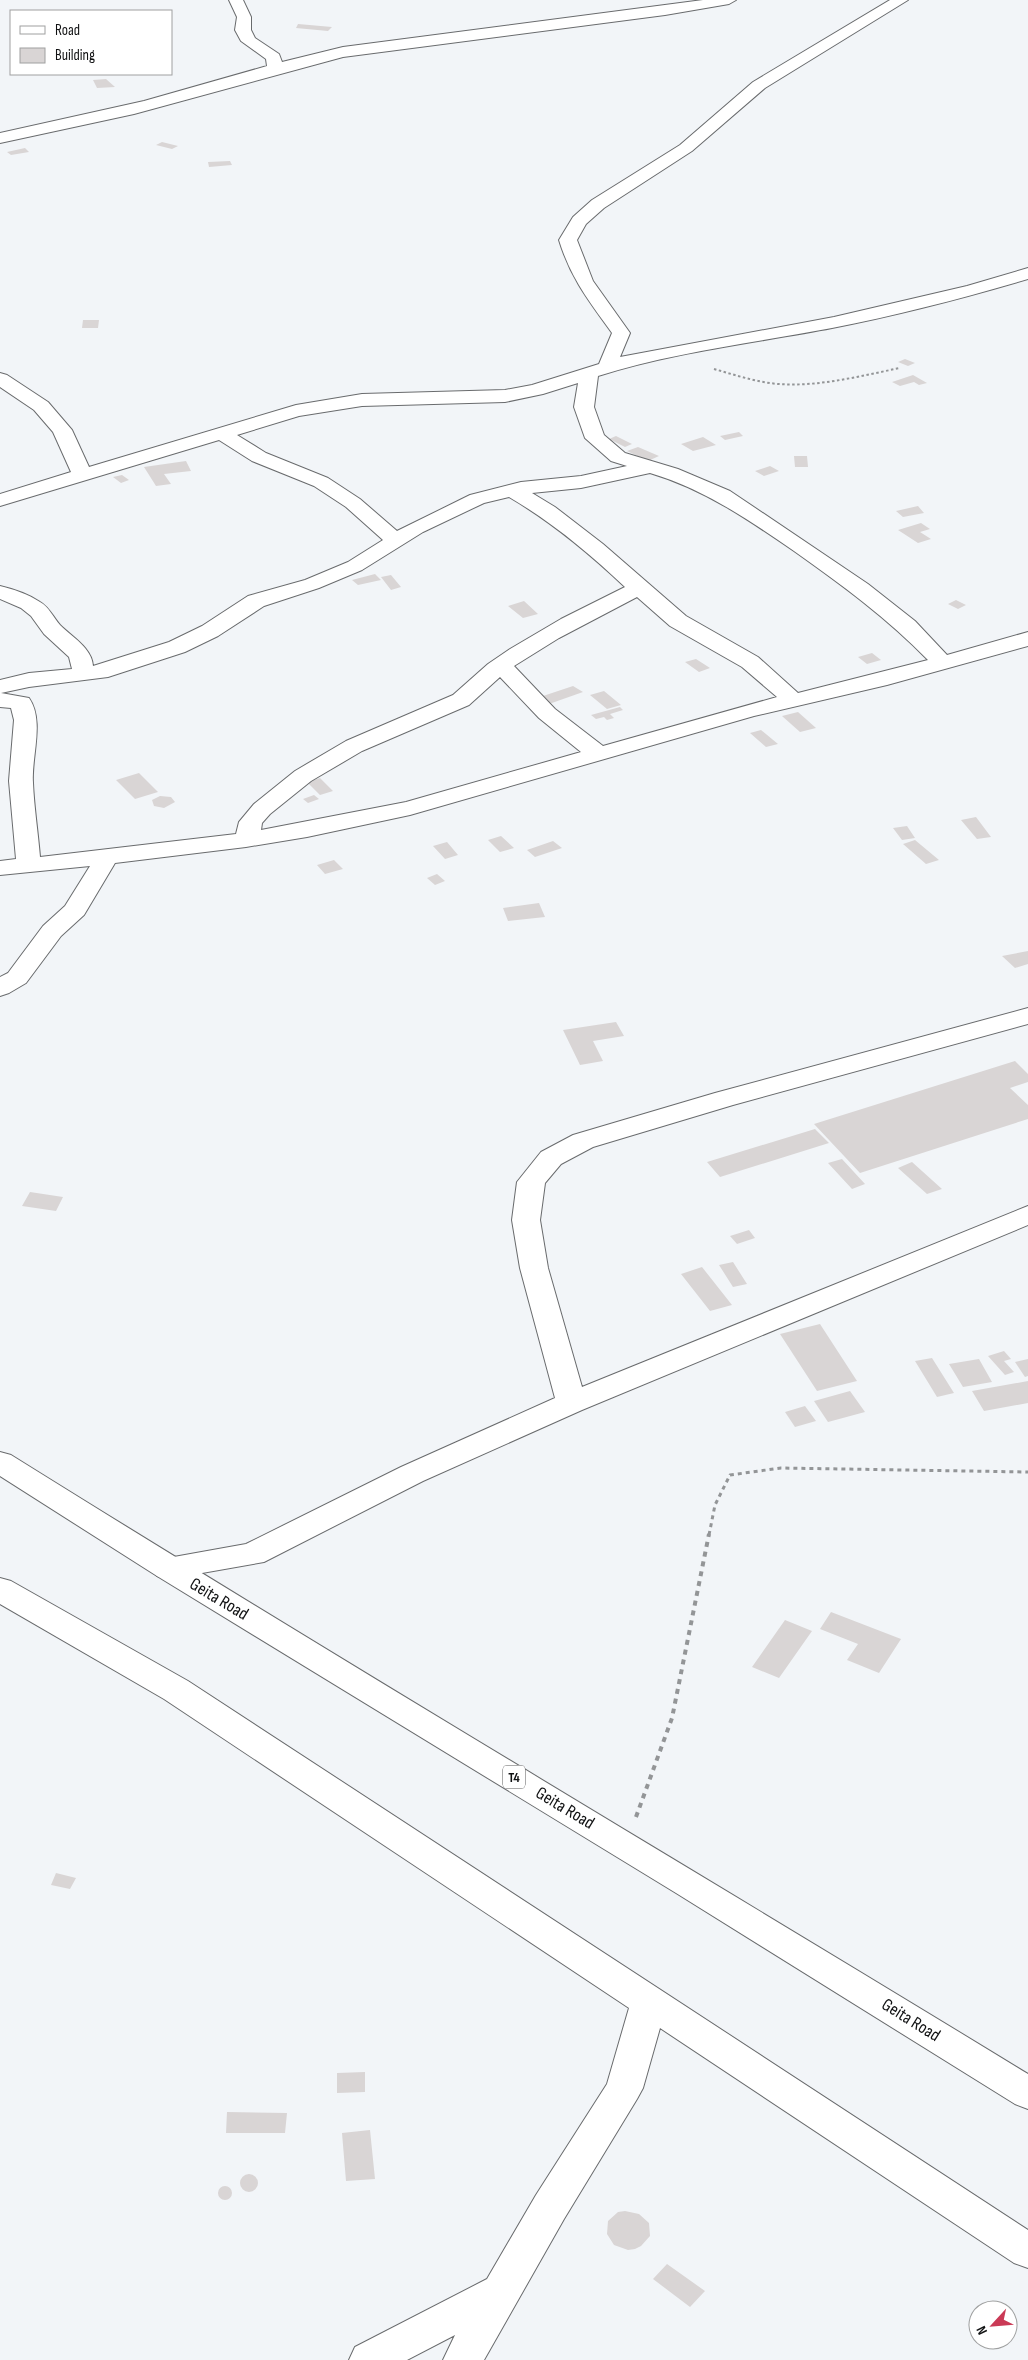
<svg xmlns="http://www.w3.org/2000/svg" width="1028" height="2360" font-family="'Sofia Sans Condensed',sans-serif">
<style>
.building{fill:#d9d5d5}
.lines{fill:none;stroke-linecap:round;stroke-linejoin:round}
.minor-casing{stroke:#696b6d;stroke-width:2}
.trunk-casing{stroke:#696b6d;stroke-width:2}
.path-far2{stroke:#939597;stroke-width:2;stroke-dasharray:2.5 2.5;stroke-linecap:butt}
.path-far1{stroke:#939597;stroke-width:3;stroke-dasharray:4 4;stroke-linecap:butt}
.path{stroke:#939597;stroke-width:4;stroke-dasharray:5 5;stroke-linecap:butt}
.minor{fill:#fff;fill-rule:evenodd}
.trunk{fill:#fff;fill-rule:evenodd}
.labels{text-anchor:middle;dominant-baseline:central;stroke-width:4;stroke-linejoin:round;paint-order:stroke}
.shield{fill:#fff;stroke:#585859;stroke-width:1}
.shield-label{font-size:14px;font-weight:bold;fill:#101112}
.near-street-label{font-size:18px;fill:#101112;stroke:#fff}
</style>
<rect width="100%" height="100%" fill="#f2f5f8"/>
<path class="building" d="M298 24 332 27 328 31 296 28Z
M106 79 115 87 97 88 93 80Z
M162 142 178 146 172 149 156 145Z
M25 148 29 152 11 155 7 152Z
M230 161 232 165 209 167 208 162Z
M83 320H99L98 328H82Z
M905 359 915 363 908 366 898 362Z
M913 375 927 383 919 385 914 382 900 386 892 382Z
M739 432 743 436 725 440 720 436Z
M616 436 632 444 625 447 609 439Z
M703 437 716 445 693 451 681 444Z
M638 447 659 456 648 461 627 451Z
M794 456H807L808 467H795Z
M186 461 191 471 164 474 171 484 156 486 144 467Z
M770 466 779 471 764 476 755 471Z
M122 475 129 480 121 483 113 477Z
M918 506 924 513 903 517 896 511Z
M921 523 930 529 920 532 931 539 918 543 898 530Z
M375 574 381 580 358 585 352 580Z
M391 575 401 587 391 590 381 577Z
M956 600 966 605 958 609 948 604Z
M524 601 538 614 523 618 508 606Z
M872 653 881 660 867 664 858 657Z
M696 659 710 668 699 672 685 662Z
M573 686 583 692 549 704 540 697Z
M604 691 621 705 607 709 590 695Z
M620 707 623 710 610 714 614 718 607 720 604 717 596 719 591 715Z
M798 712 816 728 800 732 782 716Z
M761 730 778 744 766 747 750 733Z
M139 773 158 792 135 799 116 780Z
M320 778 333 791 320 795 307 782Z
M314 795 319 799 308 803 303 799Z
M160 796 171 797 175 802 164 808 154 806 152 800Z
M976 817 991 837 977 839 961 820Z
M907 826 915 838 902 840 893 828Z
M501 836 514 848 500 852 488 840Z
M915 840 939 860 926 864 903 844Z
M553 841 562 848 535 857 527 850Z
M447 842 458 855 445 859 433 846Z
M334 860 343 869 325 874 317 865Z
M437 874 445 881 435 885 427 878Z
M539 903 545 917 508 921 503 908Z
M1028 951V964L1015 968 1002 956Z
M616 1022 624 1036 593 1041 603 1061 580 1065 563 1030Z
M1015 1061 1028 1074V1082L1010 1088 1028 1105V1119L860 1173 814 1124Z
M815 1129 829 1143 720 1177 707 1162Z
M842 1159 865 1184 852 1189 828 1163Z
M912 1162 942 1189 927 1194 898 1168Z
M30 1192 63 1197 56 1211 22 1206Z
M749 1230 755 1238 737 1244 730 1236Z
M733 1262 747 1284 733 1287 719 1265Z
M702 1267 732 1305 710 1311 681 1274Z
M820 1324 857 1381 817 1391 780 1334Z
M1004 1351 1011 1359 1004 1361 1014 1372 1005 1375 988 1356Z
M932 1358 954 1393 937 1397 915 1361Z
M979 1359 992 1382 963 1387 949 1364Z
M1028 1359V1376L1025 1377 1015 1362Z
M1028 1381V1403L984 1411 972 1391Z
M850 1391 865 1412 828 1422 814 1401Z
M805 1406 816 1421 795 1427 785 1412Z
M831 1612 901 1639 879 1673 847 1660 858 1644 820 1629Z
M785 1620 812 1631 779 1678 752 1667Z
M56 1873 76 1878 70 1889 51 1885Z
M365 2072V2092L337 2093V2073Z
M227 2112 287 2113 285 2133H226Z
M370 2130 375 2179 346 2181 342 2133Z
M240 2183a9 9 0 1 1 18 0a9 9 0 1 1-18 0Z
M218 2193a7 7 0 1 1 14 0a7 7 0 1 1-14 0Z
M625 2211 639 2214 649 2223 650 2236 641 2246 635 2249 628 2250 614 2245 607 2234 608 2221 618 2212Z
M667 2264 705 2291 690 2307 653 2279Z"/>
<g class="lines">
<g class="minor-casing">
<path id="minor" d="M229 0H243L251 17V30L255 38 279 54 282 62 343 47 703 0H736L729 4 665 15 343 57 134 114 0 143V133L144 101 267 66 266 59 241 41 235 30 237 17Z
M890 0H908L765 88 692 151 604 208 586 224 577 240 593 281 630 333 620 357 834 317 967 286 1028 268V279C964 298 898 315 832 328 754 343 674 352 598 376L594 407 604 435 625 453 678 469 730 491 868 584 915 621 947 655 1028 632V646L887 685 754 716 410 815 307 837 246 847 115 863 84 915 61 936 26 983 9 993 0 996V977L8 973 43 926 65 906 90 866 0 875V861L16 859 9 781 14 720 11 708 0 707V680L29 673 72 669 69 657 44 634 31 616 21 608 0 599V586C13 589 28 594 40 602 49 607 53 617 60 625 72 637 92 648 93 666L169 642 202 626 248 596 305 580 348 562 383 540 346 507 314 486 252 461 219 440 0 506V494L71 472 53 432 34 410 0 387V373L7 375 48 402 72 430 89 467 296 405 362 394 505 390 532 385 599 364 612 333C589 301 571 279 559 240L573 217 592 200 680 145 753 82ZM578 383 574 407 585 438 611 461 627 466 581 476 521 482 470 495 397 531 360 499 328 478 266 453 237 435 299 416 362 406 505 402 543 394ZM650 473C704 489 749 520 794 551 842 585 887 618 928 660L798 693 758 657 686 616 603 544 555 507 532 493 581 488ZM509 497C552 522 589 553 625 587L561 619 510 649 488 664 453 695 346 741 295 771 254 804 239 822 236 834 40 857C38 832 34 807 33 783 31 757 45 721 29 698L1 693 29 687 108 677 185 652 218 636 264 606 319 588 362 570 423 532 484 503ZM637 597 670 626 742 667 777 697 603 746 555 709 514 666 559 638ZM500 677 539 718 581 752 406 802 261 830 262 823 270 814 311 781 362 751 469 705Z
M1028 1008V1024L733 1105 593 1147 561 1164 545 1183 540 1220 548 1268 582 1387 1028 1206V1225L582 1410 423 1481 264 1562 168 1579 157 1576 152 1568 157 1560 246 1544 401 1467 555 1398 520 1268 512 1220 517 1182 541 1152 573 1135 715 1093Z
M0 1578 11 1581 188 1681 1028 2230V2268L1014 2263 660 2028 643 2088 637 2099 564 2219 484 2360H443L455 2335 407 2360H349L355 2347 487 2279 536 2195 607 2084 629 2008 164 1699 0 1604Z"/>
</g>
<g class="trunk-casing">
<path id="trunk" d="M0 1452 11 1455C347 1665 689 1867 1028 2074V2109L1015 2104 676 1893 157 1576 0 1476Z"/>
</g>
<path class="path-far2" d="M714 369C735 375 756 382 778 384 819 387 860 376 900 368"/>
<path class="path-far1" d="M709 1535 715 1505 730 1475 781 1468 1028 1472"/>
<path class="path" d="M636 1817 672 1718 709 1534"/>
<use href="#minor" class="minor"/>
<use href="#trunk" class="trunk"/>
</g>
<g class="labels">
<rect class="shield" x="503" y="1765.5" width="22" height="23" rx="4"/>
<g class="shield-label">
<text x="514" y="1777">T4</text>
</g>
<g class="near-street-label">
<text transform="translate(219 1599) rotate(31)">Geita Road</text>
<text transform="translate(565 1808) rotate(31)">Geita Road</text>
<text transform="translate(911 2020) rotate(32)">Geita Road</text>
</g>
</g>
<rect x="10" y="10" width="162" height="65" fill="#ffffff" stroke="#9fa0a0"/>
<rect x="20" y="26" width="25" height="8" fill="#ffffff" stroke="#9fa0a0"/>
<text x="55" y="35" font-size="15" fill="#101112">Road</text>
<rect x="20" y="48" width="25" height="15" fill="#d9d5d5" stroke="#9fa0a0"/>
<text x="55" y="60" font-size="15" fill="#101112">Building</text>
<g transform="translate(993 2325) rotate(244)"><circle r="24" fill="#ffffff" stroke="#9fa0a0"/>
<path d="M0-4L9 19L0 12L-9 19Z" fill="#ca3a56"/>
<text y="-8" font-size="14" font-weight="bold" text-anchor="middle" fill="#101112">N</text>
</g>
</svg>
